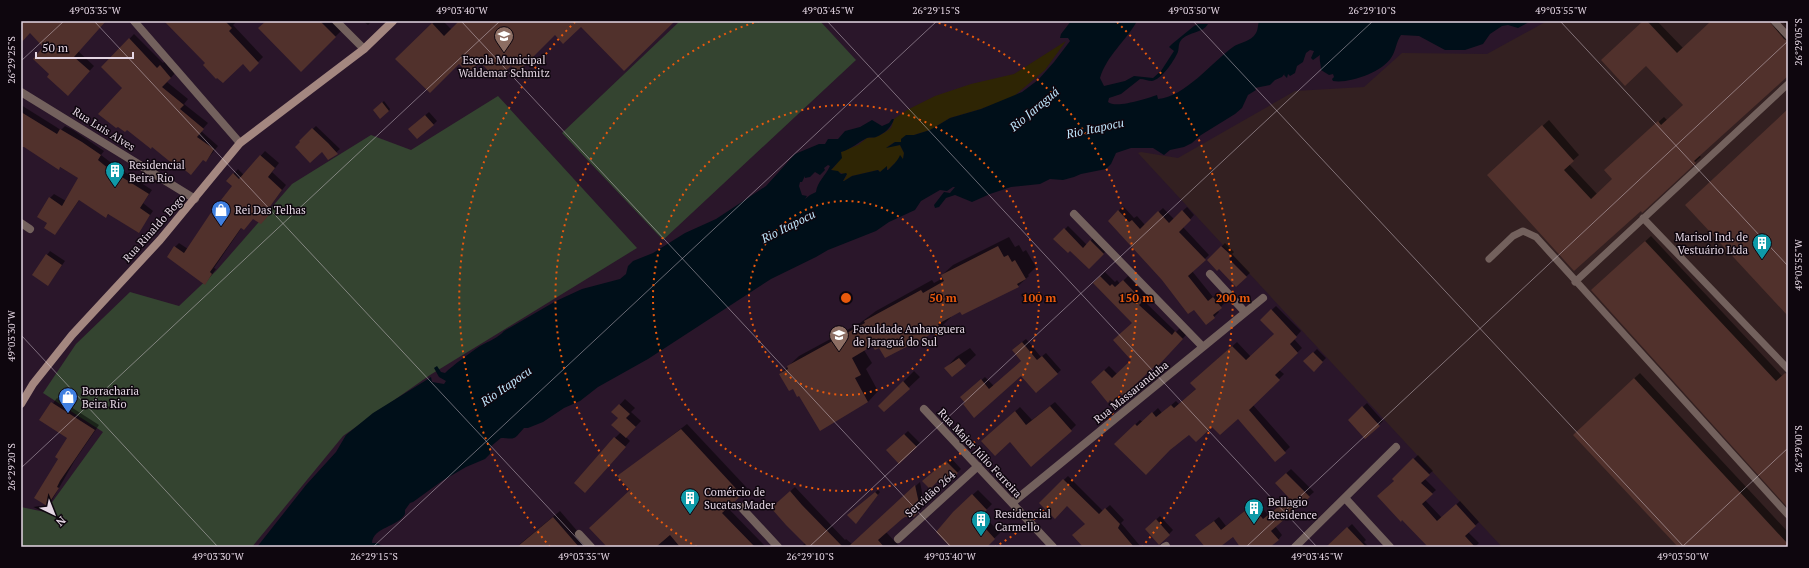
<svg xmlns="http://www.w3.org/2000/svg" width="1809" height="568" font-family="'PT Serif',serif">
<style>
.industrial{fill:#332021}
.green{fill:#344430}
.sand{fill:#2e2504}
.water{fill:#000f19;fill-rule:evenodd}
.shadow{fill:#0007}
.building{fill:#51312c}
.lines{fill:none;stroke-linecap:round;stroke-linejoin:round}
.lane{stroke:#73615d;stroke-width:7}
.street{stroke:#73615d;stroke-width:8}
.secondary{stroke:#a48780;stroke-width:8}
.ticks{fill:none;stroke:#e4d6e3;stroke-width:1;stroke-opacity:0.45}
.ring{fill:none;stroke:#e8590c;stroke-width:2;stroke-dasharray:2 4}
.labels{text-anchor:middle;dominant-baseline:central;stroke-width:3;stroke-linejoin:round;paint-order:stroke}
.poi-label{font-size:11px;fill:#e4d6e3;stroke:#0e060e;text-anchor:start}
.street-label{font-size:11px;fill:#e4d6e3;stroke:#0e060e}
.water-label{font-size:12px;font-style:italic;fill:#c0e7fd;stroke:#0e060e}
.centre{fill:#e8590c;stroke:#0e060e;stroke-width:2}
.ring-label{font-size:12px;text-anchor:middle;font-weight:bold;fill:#e8590c;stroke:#0e060e;stroke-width:3;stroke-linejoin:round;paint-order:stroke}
.neatline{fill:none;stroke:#e4d6e3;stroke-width:1.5}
.ticks-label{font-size:10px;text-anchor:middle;fill:#e4d6e3}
</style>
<rect width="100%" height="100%" fill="#2a162a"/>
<path class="industrial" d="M1547 21H1788V547H1502L1138 153 1141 152 1178 158 1295 91 1364 87 1402 53 1487 54Z"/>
<path class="green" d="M680 21H820L856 60 663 240 562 133Z
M498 96 637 248 430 375 343 436 252 547H21V507L45 512 103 432 43 393 76 344 130 292 179 306 216 271 292 184 371 135 411 150Z"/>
<path class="sand" d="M1066 41 1045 70 1013 97 981 109 950 118 930 130 914 135 906 136 901 142H895L887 147 900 145 904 153 903 159 898 160 888 170 887 167 880 172 878 170 852 176 844 181H843L847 175 831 170 836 165 841 152 858 145 867 138 876 137 884 133 891 128 894 119 907 110 935 96 971 84 1014 74Z"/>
<path class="water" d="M1071 21H1137C1126 41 1107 55 1100 78L1104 86 1125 81 1134 76 1153 78 1161 71 1172 54 1174 51 1169 47 1172 44 1194 26 1198 24H1208C1203 33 1189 32 1182 39 1177 44 1180 49 1177 54 1173 62 1162 79 1152 81 1148 81 1144 79 1140 79L1121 94 1109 98 1108 102C1116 109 1148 98 1157 95L1158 99C1185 97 1212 62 1233 47 1240 42 1251 42 1256 33 1258 30 1258 24 1259 21H1531L1518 28 1508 25 1502 26 1490 34 1483 44 1465 50H1445L1419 36 1401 35C1396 42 1396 51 1391 58 1382 72 1349 84 1333 81L1332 79 1334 77 1333 74 1329 75 1321 70C1321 64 1319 61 1320 55L1313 60 1311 58 1314 51 1310 50 1306 53 1303 62 1297 66 1295 73 1290 76 1288 74 1287 78 1284 75 1285 73 1282 77 1275 80 1270 85 1255 88 1256 90 1248 95 1242 108 1235 114 1201 135 1192 143 1184 147 1170 150 1164 155 1153 148H1131L1116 153 1111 164 1106 169 1081 174 1074 177 1063 180 1050 179 1040 184 1011 187 990 194 972 202 955 195 946 198 939 207 935 208 934 205 944 192 950 193 955 187H953L947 191 940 190 921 201 915 210 889 222 876 231 828 250 816 257 771 279 648 359 598 387 580 401 564 408 543 422 528 428H524C513 440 517 439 501 438L490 447V454L485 459 466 467 442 481 413 502 410 503 405 510V514C398 527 373 527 372 543H377L384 547H257L306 485 336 452 346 435 373 413 428 379 431 377 432 382 444 384 446 381 439 377 434 368 437 366 441 372 445 373C453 365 470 353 480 346 489 341 498 338 504 331L556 301 582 289 620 279 626 274 628 266 633 261 653 253 685 233 716 219 766 186 795 154 819 144H825L828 139H838L845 131 860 127 872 120 882 126 889 123 892 119H894C891 128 885 133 876 137 874 138 870 137 867 138 858 142 852 149 841 152L842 158 831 170 838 171 841 174 846 173 847 174 843 181H844L852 176 878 170 880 172 887 166V170H888C892 166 898 161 900 155L903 159 904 153 900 145 886 148 895 142H901V139L906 135H914L930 130 950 118 981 109 1022 92 1038 80 1054 62 1070 41 1068 38H1060L1061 34ZM828 165 830 166C826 175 817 182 816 192L810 195 805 199 807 196 802 195 799 186 800 182H802L805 176V178L810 177 815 172 820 175 825 170 824 168Z"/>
<path class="shadow" d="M21 21H105L78 51 94 66 73 89 50 74 45 47 30 32 21 43Z
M166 21H235L236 22 233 25 263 57 250 70 243 63H207Z
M267 21H332L341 31 301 71Z
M363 21H372L368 25Z
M435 21H443L452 30 460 21H673L581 26 555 34 511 65 480 60 459 63 397 59Z
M1644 21H1657L1683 48 1712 21H1778L1788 32V74L1699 155 1701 157 1695 162 1574 270 1494 170 1549 120 1579 155 1569 164 1597 194 1613 179 1611 165 1664 117 1667 120 1684 105Z
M1782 21H1788V27Z
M134 34 163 63 166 60 176 72 167 82 188 99 184 104 208 123 201 131 218 146 206 161 124 88 103 67Z
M384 101 390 109 389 111 374 110Z
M21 105 61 130 65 126 73 130 104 151 101 155 114 165 152 190 143 203 153 211 138 232 109 214 106 217 80 199 55 234 48 223 50 198 54 194 66 201 79 178 23 146 21 149Z
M429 112 437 121 433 125 413 126Z
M316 126 340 149 329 159 322 151 300 141Z
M265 151 279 163 272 172 286 185 269 207 273 210 265 219 253 218 242 227 214 268 216 269 205 284 175 247 179 243 188 249 233 186 227 181 238 169 244 175Z
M1123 206 1134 218 1137 216 1145 225 1163 208 1174 219 1187 207 1194 215 1183 227 1209 255 1192 271 1213 297 1218 293 1225 303 1217 310 1219 312 1214 317 1194 308 1163 279 1109 221Z
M1068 226 1087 245 1094 237 1107 250 1089 268 1070 250 1055 239Z
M1651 236 1782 376 1788 371V507L1598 285Z
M1009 237 1015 247 1019 245 1023 252 1026 250 1036 267 1028 275 1029 276 1018 286 950 316 951 317 940 328 879 346 872 345 864 350 872 363 866 369 878 391 868 402 799 395 780 374 799 356 860 323 876 311 932 280 934 283 943 278 942 275 953 265Z
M1225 243 1234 252 1232 254 1250 273 1236 286 1219 268 1208 260Z
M50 251 65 261 51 281 47 255Z
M1105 272 1115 282 1117 280 1120 284 1128 276 1147 296 1143 300 1176 332 1180 328 1187 334 1156 366 1155 365 1110 399 1092 382 1109 366 1117 374 1132 360 1133 323 1094 283Z
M1276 306 1301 331 1294 339 1302 348 1279 370 1284 374 1253 405 1290 447 1275 461 1238 417 1189 433 1115 444 1140 420 1143 422 1158 408 1162 413 1176 401 1179 404 1197 388 1196 378 1237 342 1251 357 1275 334 1261 320Z
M1026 339 1041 357 1046 353 1061 370 1037 392 1021 374 966 403 965 394 985 377 994 386 1023 361 1017 346Z
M970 348 976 355 965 365 946 368 956 357Z
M1317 349 1326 358 1314 370 1305 361Z
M914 371 920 377 884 411 879 406Z
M1640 373 1788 532V547H1679L1580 429Z
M57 398 99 425 75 460 52 500 47 505 60 459 69 438 40 420Z
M625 399 635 408 631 412 641 421 626 437 630 441 591 486 615 438 621 432 619 418 613 412Z
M1055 402 1076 425 1071 430 1010 441 988 436 1020 407 1032 420Z
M1367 403 1383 421 1365 438 1349 420Z
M687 424 747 488 727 507 766 547H609L632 490 619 476Z
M908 431 920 443 899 463 888 450Z
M1418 455 1433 471 1424 478 1436 490 1425 500 1442 518 1460 501 1479 522 1468 532 1479 543 1475 547H1429L1393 479Z
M951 458 961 469 944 486 938 480 924 481 937 468 939 470Z
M1291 469 1314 492 1275 526 1282 535 1278 540 1268 547H1241L1233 536 1218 547H1206L1201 531 1219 517 1226 526 1257 501 1268 515 1290 497 1281 478Z
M1068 476 1103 511 1110 505 1124 520 1121 523 1141 547H1091L1086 524 1067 504 1040 503Z
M920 482 924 502 922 505V508L914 516H905L886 532 900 547H803L802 546 805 543 772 508 795 487 845 540 846 539 852 544Z
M878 490 880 492 859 519 851 513Z
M978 490 992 504 982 514 1000 533 985 547H948L950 545 959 507Z
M560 511 591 547H518L520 544Z
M1160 516 1173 530 1159 544 1146 529Z
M1352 524 1366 540 1364 542 1369 547H1327Z"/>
<path class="building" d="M21 21H106L74 57 90 71 68 96 47 77 49 74 33 59 43 47 30 33 21 43Z
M164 21H225L232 28 229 31 259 63 250 72 243 64 223 83 217 78 216 79 203 65 205 63Z
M266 21H320L336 37 301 72 258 28Z
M459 21H675L624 71 581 27 563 44 555 35 517 73 511 66 497 80 480 62 468 73 459 64 430 93 395 59 432 23 444 36Z
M1643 21H1647L1677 53 1711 21H1769L1784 39 1788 41V76L1694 161 1696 163 1642 213 1641 211 1574 271 1487 175 1542 125 1574 161 1564 170 1591 199 1612 179 1604 170 1658 121 1661 125 1683 105 1646 66 1625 86 1601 60Z
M129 38 157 68 160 65 171 78 162 87 184 105 180 109 204 129 197 137 214 149 206 162 203 160 191 175 176 163 174 165 152 147 151 149 127 130 125 132 118 127 116 128 98 114 122 88 101 67Z
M382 102 389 111 380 119 373 110Z
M1788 109V316L1685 205Z
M21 112 57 134 60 129 82 142 101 155 98 160 109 169 149 194 140 208 150 215 139 233 108 214 106 218 79 200 55 235 44 228 47 223 37 217 49 197 62 206 78 178 60 167 59 170 24 147H21Z
M425 115 434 125 417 139 408 129Z
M312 128 328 143 338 154 328 160 322 152 310 163 295 147 300 142 299 141Z
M260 155 275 168 268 177 282 190 266 212 269 215 261 224 253 219 244 230 241 228 210 272 212 274 205 285 167 257 174 246 184 253 210 214 232 186 226 181 233 173 239 179Z
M1118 210 1129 222 1132 220 1140 229 1158 211 1169 223 1182 210 1191 220 1179 232 1206 260 1188 276 1208 301 1213 297 1222 308 1213 315 1215 318 1206 325 1194 310 1188 314 1162 280 1108 221Z
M1064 228 1083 248 1090 240 1104 254 1089 269 1070 251 1068 253 1053 239Z
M1645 241 1776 381 1785 373 1788 374V508L1591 290Z
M998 246 1004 257 1008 255 1012 262 1015 260 1026 279 1017 284 1019 287 962 315 960 312 938 324 941 329 885 358 879 348 875 350 872 346 852 358 861 375 855 378 868 402 820 431 799 396 797 397 793 389 789 391 779 374 788 369 787 366 865 323 864 321 921 290 923 293 944 281 941 275Z
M1221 246 1232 256 1229 259 1247 277 1236 287 1219 269 1217 271 1207 260Z
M46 254 62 265 48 286 32 275Z
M1100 276 1110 286 1112 284 1115 287 1123 280 1143 301 1139 305 1172 335 1175 331 1183 339 1156 368 1155 366 1123 396 1120 394 1112 402 1110 400 1108 403 1091 382 1104 370 1112 378 1131 360 1113 340 1132 323 1093 283Z
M1271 309 1297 337 1290 344 1298 353 1275 375 1280 380 1249 410 1286 453 1275 462 1238 419 1220 435 1212 427 1196 442 1189 435 1170 450 1146 475 1114 444 1135 424 1137 426 1152 412 1156 417 1171 405 1174 408 1196 389 1190 383 1232 346 1246 360 1274 334 1260 320Z
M1022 342 1037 360 1042 356 1058 374 1036 393 1021 376 974 418 963 404 965 403 960 397 981 379 989 389 1021 361 1012 350Z
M1313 352 1323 362 1314 372 1303 361Z
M959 358 966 366 952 377 944 368Z
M1634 378 1788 544V547H1678L1573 435Z
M903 381 910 389 884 412 878 406Z
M51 402 95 430 60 481 57 487 59 488 47 506 34 498 58 459 55 457 67 438 39 420Z
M619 404 630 414 626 418 636 427 626 438 611 425 618 418 611 412Z
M1050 406 1072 431 1031 467 1010 442 995 456 981 441 1015 411 1026 425Z
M1362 406 1380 426 1365 439 1348 420Z
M681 429 742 495 722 513 755 547H680L670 535 656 547H607L589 528 630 490 617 476Z
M904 434 917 447 899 464 886 450Z
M614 437 626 447 585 493 574 483Z
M1413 458 1430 475 1421 483 1433 494 1422 504 1437 521 1456 504 1476 526 1465 536 1475 547H1428L1402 520 1401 522 1377 496 1394 481 1392 479Z
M946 461 958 473 944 487 938 481 930 489 922 481Z
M1286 473 1310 497 1271 531 1279 540 1270 547H1240L1233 537 1220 547H1205L1195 535 1214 521 1221 530 1252 505 1263 519 1289 498 1275 483Z
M1063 479 1099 514 1105 508 1120 524 1118 528 1134 547H1083L1072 535 1085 524 1067 506 1055 519 1039 503Z
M915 485 920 508 917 510 918 513 914 517H905L902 519 878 540 884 547H848Z
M790 491 802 505 843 547H808L786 525 771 508Z
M875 492 878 495 856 524 847 515Z
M972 494 987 510 977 519 995 539 987 547H950L936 532 953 512Z
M553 517 579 547H517Z
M1156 519 1170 535 1159 545 1145 529Z
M1347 527 1366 547H1326Z"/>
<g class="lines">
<path class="lane" d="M1774 21 1788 36
M1643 218 1788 369
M1489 259 1513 236 1523 231 1536 237 1788 515
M1575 282 1788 84"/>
<path class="street" d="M134 21 240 143
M336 21 364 49
M21 92 195 199
M1074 214 1203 347
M21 223 30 229
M1210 274 1245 312
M924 409 1053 547
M1345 498 1390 547
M1012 503 1263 298
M740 506 778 547
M579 534 591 547
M898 539 978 466
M1164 547 1166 546
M1295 547 1396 447"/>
<path class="secondary" d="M21 404 33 384 72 335 160 240 240 143 364 49 393 21"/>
</g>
<path class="ticks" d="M94 21 585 547M461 21 951 547M827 21 1317 547M1193 21 1684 547M1560 21 1788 266M21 61 64 21M21 335 218 547M21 468 500 21M373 547 937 21M809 547 1373 21M1246 547 1788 41M1682 547 1788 448"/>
<g class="ring">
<circle cx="846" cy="298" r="97"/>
<circle cx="846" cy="298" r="193"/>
<path d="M697 547A290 290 0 0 1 759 21M933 21A290 290 0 0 1 995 547"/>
<path d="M550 547A387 387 0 0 1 575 22M1117 22A387 387 0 0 1 1142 547"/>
</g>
<defs>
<g id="school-pin" transform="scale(1)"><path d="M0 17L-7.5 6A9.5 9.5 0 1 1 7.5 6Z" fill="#8d6e63" stroke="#0e060e"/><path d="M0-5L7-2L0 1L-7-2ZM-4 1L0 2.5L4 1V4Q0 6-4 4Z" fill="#fff"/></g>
<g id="building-pin" transform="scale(1)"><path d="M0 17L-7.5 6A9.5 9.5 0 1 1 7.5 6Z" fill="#0f9aa8" stroke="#0e060e"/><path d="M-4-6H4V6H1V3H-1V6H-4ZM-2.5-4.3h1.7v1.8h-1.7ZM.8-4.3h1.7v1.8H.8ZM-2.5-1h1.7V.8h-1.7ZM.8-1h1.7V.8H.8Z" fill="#fff"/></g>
<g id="shop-pin" transform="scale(1)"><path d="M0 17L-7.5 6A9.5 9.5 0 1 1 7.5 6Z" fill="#3f7fe0" stroke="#0e060e"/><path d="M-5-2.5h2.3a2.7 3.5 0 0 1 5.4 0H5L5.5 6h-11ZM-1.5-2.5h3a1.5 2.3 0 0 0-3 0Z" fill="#fff"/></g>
<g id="university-pin" transform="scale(1)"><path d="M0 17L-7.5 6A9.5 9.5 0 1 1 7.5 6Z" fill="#8d6e63" stroke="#0e060e"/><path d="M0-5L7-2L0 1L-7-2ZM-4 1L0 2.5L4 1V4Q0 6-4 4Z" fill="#fff"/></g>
</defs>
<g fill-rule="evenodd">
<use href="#school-pin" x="504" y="36"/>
<use href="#building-pin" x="115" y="171"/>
<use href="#shop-pin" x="221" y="210"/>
<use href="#building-pin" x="1762" y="243"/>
<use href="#university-pin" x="839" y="335"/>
<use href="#shop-pin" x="68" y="397"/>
<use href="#building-pin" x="690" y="498"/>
<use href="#building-pin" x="1254" y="508"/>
<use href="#building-pin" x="981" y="520"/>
</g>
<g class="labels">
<g class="poi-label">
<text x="504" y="60" text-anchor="middle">Escola Municipal<tspan x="504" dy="13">Waldemar Schmitz</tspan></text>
<text x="129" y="165">Residencial<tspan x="129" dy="13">Beira Rio</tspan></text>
<text x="235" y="210">Rei Das Telhas</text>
<text x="1748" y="237" text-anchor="end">Marisol Ind. de<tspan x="1748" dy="13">Vestuário Ltda</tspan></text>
<text x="853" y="329">Faculdade Anhanguera<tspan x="853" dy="13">de Jaraguá do Sul</tspan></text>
<text x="82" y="391">Borracharia<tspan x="82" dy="13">Beira Rio</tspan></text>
<text x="704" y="492">Comércio de<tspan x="704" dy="13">Sucatas Mader</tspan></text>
<text x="1268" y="502">Bellagio<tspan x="1268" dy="13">Residence</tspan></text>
<text x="995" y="514">Residencial<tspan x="995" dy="13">Carmello</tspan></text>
</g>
<g class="street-label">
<text transform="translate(104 129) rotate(32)">Rua Luis Alves</text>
<text transform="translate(154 228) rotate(-48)">Rua Rinaldo Bogo</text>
<text transform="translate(1131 392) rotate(-39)">Rua Massaranduba</text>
<text transform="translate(980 453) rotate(47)">Rua Major Júlio Ferreira</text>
<text transform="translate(930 494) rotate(-42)">Servidão 264</text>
</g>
<g class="water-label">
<text transform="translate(1034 109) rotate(-40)">Rio Jaraguá</text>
<text transform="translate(1095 128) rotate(-12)">Rio Itapocu</text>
<text transform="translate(788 226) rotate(-27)">Rio Itapocu</text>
<text transform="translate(506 386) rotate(-35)">Rio Itapocu</text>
</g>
</g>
<circle cx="846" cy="298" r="6" class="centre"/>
<g class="ring-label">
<text x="943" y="302">50 m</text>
<text x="1039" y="302">100 m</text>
<text x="1136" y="302">150 m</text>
<text x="1233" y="302">200 m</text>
</g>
<rect width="1809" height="568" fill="none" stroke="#0e060e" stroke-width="44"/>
<g transform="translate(54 514) rotate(137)" stroke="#0e060e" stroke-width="3" paint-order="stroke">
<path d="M0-3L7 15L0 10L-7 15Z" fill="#e4d6e3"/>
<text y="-6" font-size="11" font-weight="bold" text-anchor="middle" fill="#e4d6e3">N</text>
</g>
<path d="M36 52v6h97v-6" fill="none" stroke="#e4d6e3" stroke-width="2"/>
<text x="42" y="52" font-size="12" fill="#e4d6e3" stroke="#0e060e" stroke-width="3" paint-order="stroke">50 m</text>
<rect x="22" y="22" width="1765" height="524" class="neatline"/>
<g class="ticks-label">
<text x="95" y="14">49°03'35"W</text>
<text x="462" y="14">49°03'40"W</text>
<text x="828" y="14">49°03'45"W</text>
<text x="936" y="14">26°29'15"S</text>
<text x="1194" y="14">49°03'50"W</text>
<text x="1372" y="14">26°29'10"S</text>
<text x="1561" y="14">49°03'55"W</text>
<text transform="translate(1798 42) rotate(-90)" y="4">26°29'05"S</text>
<text transform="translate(11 60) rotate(-90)" y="4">26°29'25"S</text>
<text transform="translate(1798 265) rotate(-90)" y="4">49°03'55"W</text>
<text transform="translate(11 336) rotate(-90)" y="4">49°03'30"W</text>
<text transform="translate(1798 449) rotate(-90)" y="4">26°29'00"S</text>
<text transform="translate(11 467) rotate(-90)" y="4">26°29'20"S</text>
<text x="218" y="560">49°03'30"W</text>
<text x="374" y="560">26°29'15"S</text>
<text x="584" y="560">49°03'35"W</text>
<text x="810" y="560">26°29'10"S</text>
<text x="950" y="560">49°03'40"W</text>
<text x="1317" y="560">49°03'45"W</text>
<text x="1683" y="560">49°03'50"W</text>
</g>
</svg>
